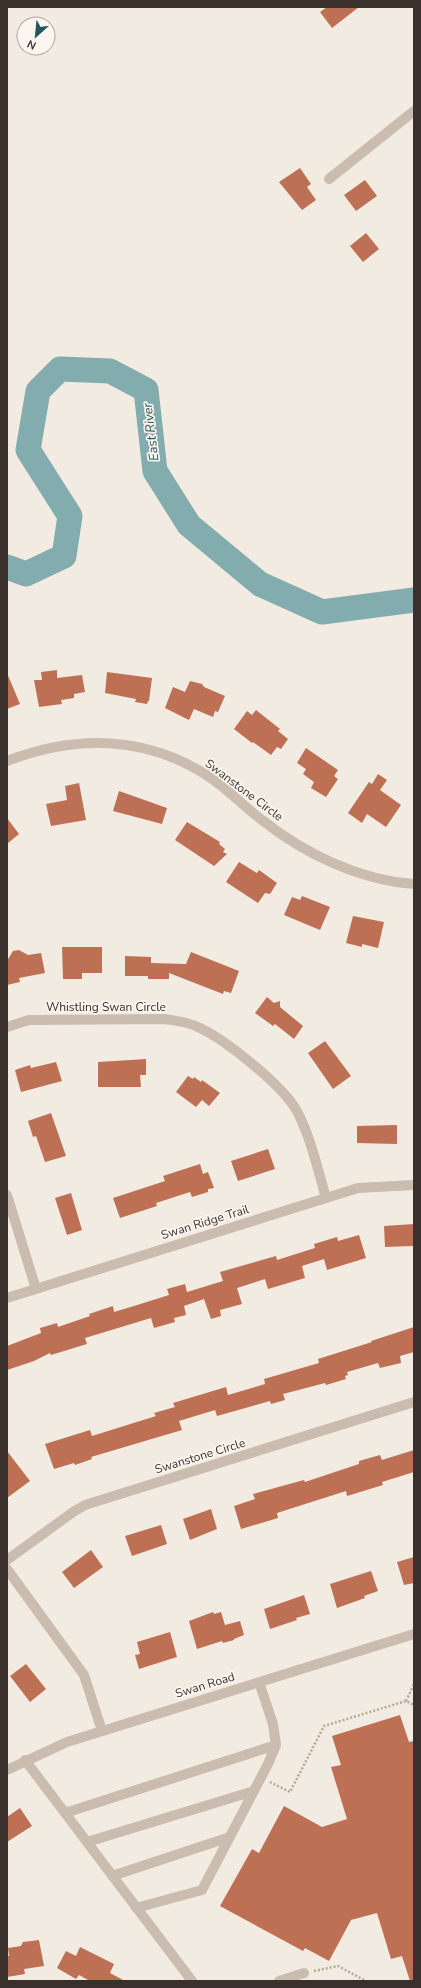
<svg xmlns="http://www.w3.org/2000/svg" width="421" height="1988" font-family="'Nunito Sans',sans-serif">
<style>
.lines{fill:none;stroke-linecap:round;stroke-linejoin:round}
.river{stroke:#83acae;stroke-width:25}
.building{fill:#be7055}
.path{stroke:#b6a699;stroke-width:2.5;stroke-dasharray:2 2;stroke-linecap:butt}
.minor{stroke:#cabcaf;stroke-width:10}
.labels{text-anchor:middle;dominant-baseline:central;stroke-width:3.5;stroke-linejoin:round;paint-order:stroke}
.street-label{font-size:12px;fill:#3a312c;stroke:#faf5ef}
.water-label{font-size:13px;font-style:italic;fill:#245559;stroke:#faf5ef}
</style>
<rect width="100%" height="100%" fill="#f2ebe2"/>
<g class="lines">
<path class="river" d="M7 567 26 574 64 556 70 516 28 450 38 391 60 369 110 371 146 390 155 471 189 525 260 584 322 612 414 600"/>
</g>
<path class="building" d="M327 7H359L332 28 320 12Z
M300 168 311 184 307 187 316 200 302 210 279 182Z
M365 180 377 196 356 211 344 195Z
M366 233 379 249 363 262 350 246Z
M57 670V678L82 675 85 692 74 694V698L61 700 62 704 39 707 34 680H42L41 672Z
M107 672 152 678 149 701H148L147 704 135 702 136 699 105 693Z
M7 673 20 704 7 709Z
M190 681 202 684 204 687 225 696 218 712 215 711 213 717 194 709 189 720 165 708 173 687 185 692Z
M256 710 280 729 278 731 288 739 281 749 277 747 271 755 253 742 252 743 234 729 247 711 252 715Z
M306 748 338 770 334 776 338 779 326 797 311 788 314 782 303 774 306 769 297 763Z
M378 774 387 780 380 790 401 805 386 827 367 814 362 823 348 813 369 782 372 784Z
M79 783 86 820 51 826 46 804 67 800 65 786Z
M119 791 167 808 162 824 113 811Z
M7 818 19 834 7 844Z
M187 822 220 842 219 844 225 849 223 852 227 854 214 866 175 840Z
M239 862 257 873 259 870 277 883 270 894 265 893 258 903 226 882Z
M302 896 330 907 320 930 284 915 292 897 300 900Z
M353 916 384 922 378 948 362 944V947L346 943Z
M62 947H102V973H82V979H63Z
M19 950 28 955 41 953 45 973 19 978 20 982 7 985V961L13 951Z
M191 952 239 971 231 993 224 991 223 994 169 973V979H148V976H125V956L151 957V963L186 964Z
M267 997 274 1003 280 1001V1007L303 1026 294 1039 275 1024 273 1026 255 1013Z
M325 1041 351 1076 333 1089 308 1053Z
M146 1059V1075H140L141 1087H98V1062Z
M56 1062 62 1081 21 1092 15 1070 30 1065 31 1068Z
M188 1076 193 1079 194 1077 201 1082 202 1080 220 1093 209 1106 202 1100 196 1107 176 1092Z
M51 1113 66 1156 45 1162 36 1136 33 1137 28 1121Z
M397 1125V1144L357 1143V1126Z
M268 1149 275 1169 238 1181 231 1161Z
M200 1164 203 1174 208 1172 214 1188 208 1189V1192L192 1197 190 1192 156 1203 157 1206 120 1218 113 1198 165 1181 163 1176Z
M71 1193 82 1230 67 1235 55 1198Z
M414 1224V1246L385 1247 384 1226Z
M359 1235 366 1258 327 1270 324 1259 302 1266 305 1278 268 1289 265 1279 237 1288 242 1304 220 1310 221 1316 211 1319 204 1299 184 1306 186 1315 174 1318 175 1322 154 1328 151 1318 85 1338 87 1344 51 1355 50 1353 34 1361 7 1370V1346L41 1333 40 1328 57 1323 58 1327 90 1316 89 1314 113 1306 114 1312 134 1306 169 1295 167 1289 185 1284 187 1292 223 1281 220 1272 276 1256 277 1260 315 1248 314 1244 337 1237 338 1241Z
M414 1327V1352L400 1356 401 1363 380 1368 378 1363 347 1372 348 1375 345 1376 346 1379 326 1385 325 1383 283 1394 285 1400 271 1404 270 1401 217 1416 215 1410 179 1421 182 1430 91 1457 92 1459 75 1465 74 1463 54 1469 45 1444 90 1430 92 1436 156 1416 154 1413 175 1407 173 1403 226 1387 228 1395 265 1384 264 1379 319 1363 318 1359 372 1342 371 1341Z
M414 1450V1472L382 1482 383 1485 347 1496 346 1491 277 1513 278 1518 241 1529 234 1506 255 1499 253 1494 304 1480 305 1482 359 1464V1461L380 1455 382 1460Z
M7 1451 30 1481 7 1498Z
M211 1509 217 1529 190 1540 183 1519Z
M161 1525 167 1544 132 1556 125 1536Z
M91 1550 103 1567 74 1588 62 1572Z
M414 1557V1583L404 1585 397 1562Z
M371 1571 378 1591 364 1596 365 1598 337 1608 330 1584Z
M304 1595 310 1614 296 1618 297 1620 270 1629 264 1609Z
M213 1612 214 1614 221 1612 225 1625 240 1621 244 1635 234 1639V1640L223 1643 222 1641 197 1649 189 1621Z
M170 1632 177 1657 139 1669 135 1655 140 1654 137 1642Z
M26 1664 46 1689 30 1702 10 1676Z
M400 1715 409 1742 414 1741V1981H410L402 1956 391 1959 377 1913 351 1920 329 1961 305 1948 303 1951 220 1906 252 1849 259 1853 284 1806 322 1827 347 1819 331 1767 341 1765 332 1736Z
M20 1808 32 1826 7 1842V1817Z
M39 1940 44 1966 24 1969 25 1974 7 1977V1956H9L8 1948 21 1946 23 1942Z
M80 1947 114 1964 110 1973 125 1981H90L79 1975 76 1979 57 1968 66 1951 76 1956Z"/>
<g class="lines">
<path class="path" d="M406 1701 414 1684
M270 1782 290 1792 324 1726 406 1701 414 1705
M314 1971 338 1966 366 1981"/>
<path class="minor" d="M329 179 414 111
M7 761C75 735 145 735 208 776 228 789 243 806 262 820 305 854 359 880 414 884
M7 1027 29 1020 165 1019C177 1021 189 1022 200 1028 227 1041 285 1087 298 1113 311 1139 318 1170 326 1198
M7 1195 36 1289
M7 1298 358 1188 414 1185
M7 1560 73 1512 85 1505 414 1402
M7 1569 84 1675 102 1731
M25 1760 192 1981
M7 1770 67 1742 414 1634
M65 1813 276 1745
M87 1842 254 1791
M112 1876 230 1837
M136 1908 202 1890 268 1764 276 1745 273 1724 259 1682
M279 1981 304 1973"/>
</g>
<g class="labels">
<g class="street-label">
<text transform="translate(244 790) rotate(37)">Swanstone Circle</text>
<text x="106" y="1007">Whistling Swan Circle</text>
<text transform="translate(205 1222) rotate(-17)">Swan Ridge Trail</text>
<text transform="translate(200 1456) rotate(-17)">Swanstone Circle</text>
<text transform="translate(205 1685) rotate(-17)">Swan Road</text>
</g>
<g class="water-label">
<text transform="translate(151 432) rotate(-97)">East River</text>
</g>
</g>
<rect width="421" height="1988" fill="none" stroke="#3a312c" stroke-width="16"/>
<g transform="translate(36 36) rotate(207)"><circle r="19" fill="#faf5ef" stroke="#ada7a1"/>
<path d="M0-3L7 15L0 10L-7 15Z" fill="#245559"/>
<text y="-6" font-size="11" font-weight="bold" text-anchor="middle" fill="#3a312c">N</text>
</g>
</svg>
